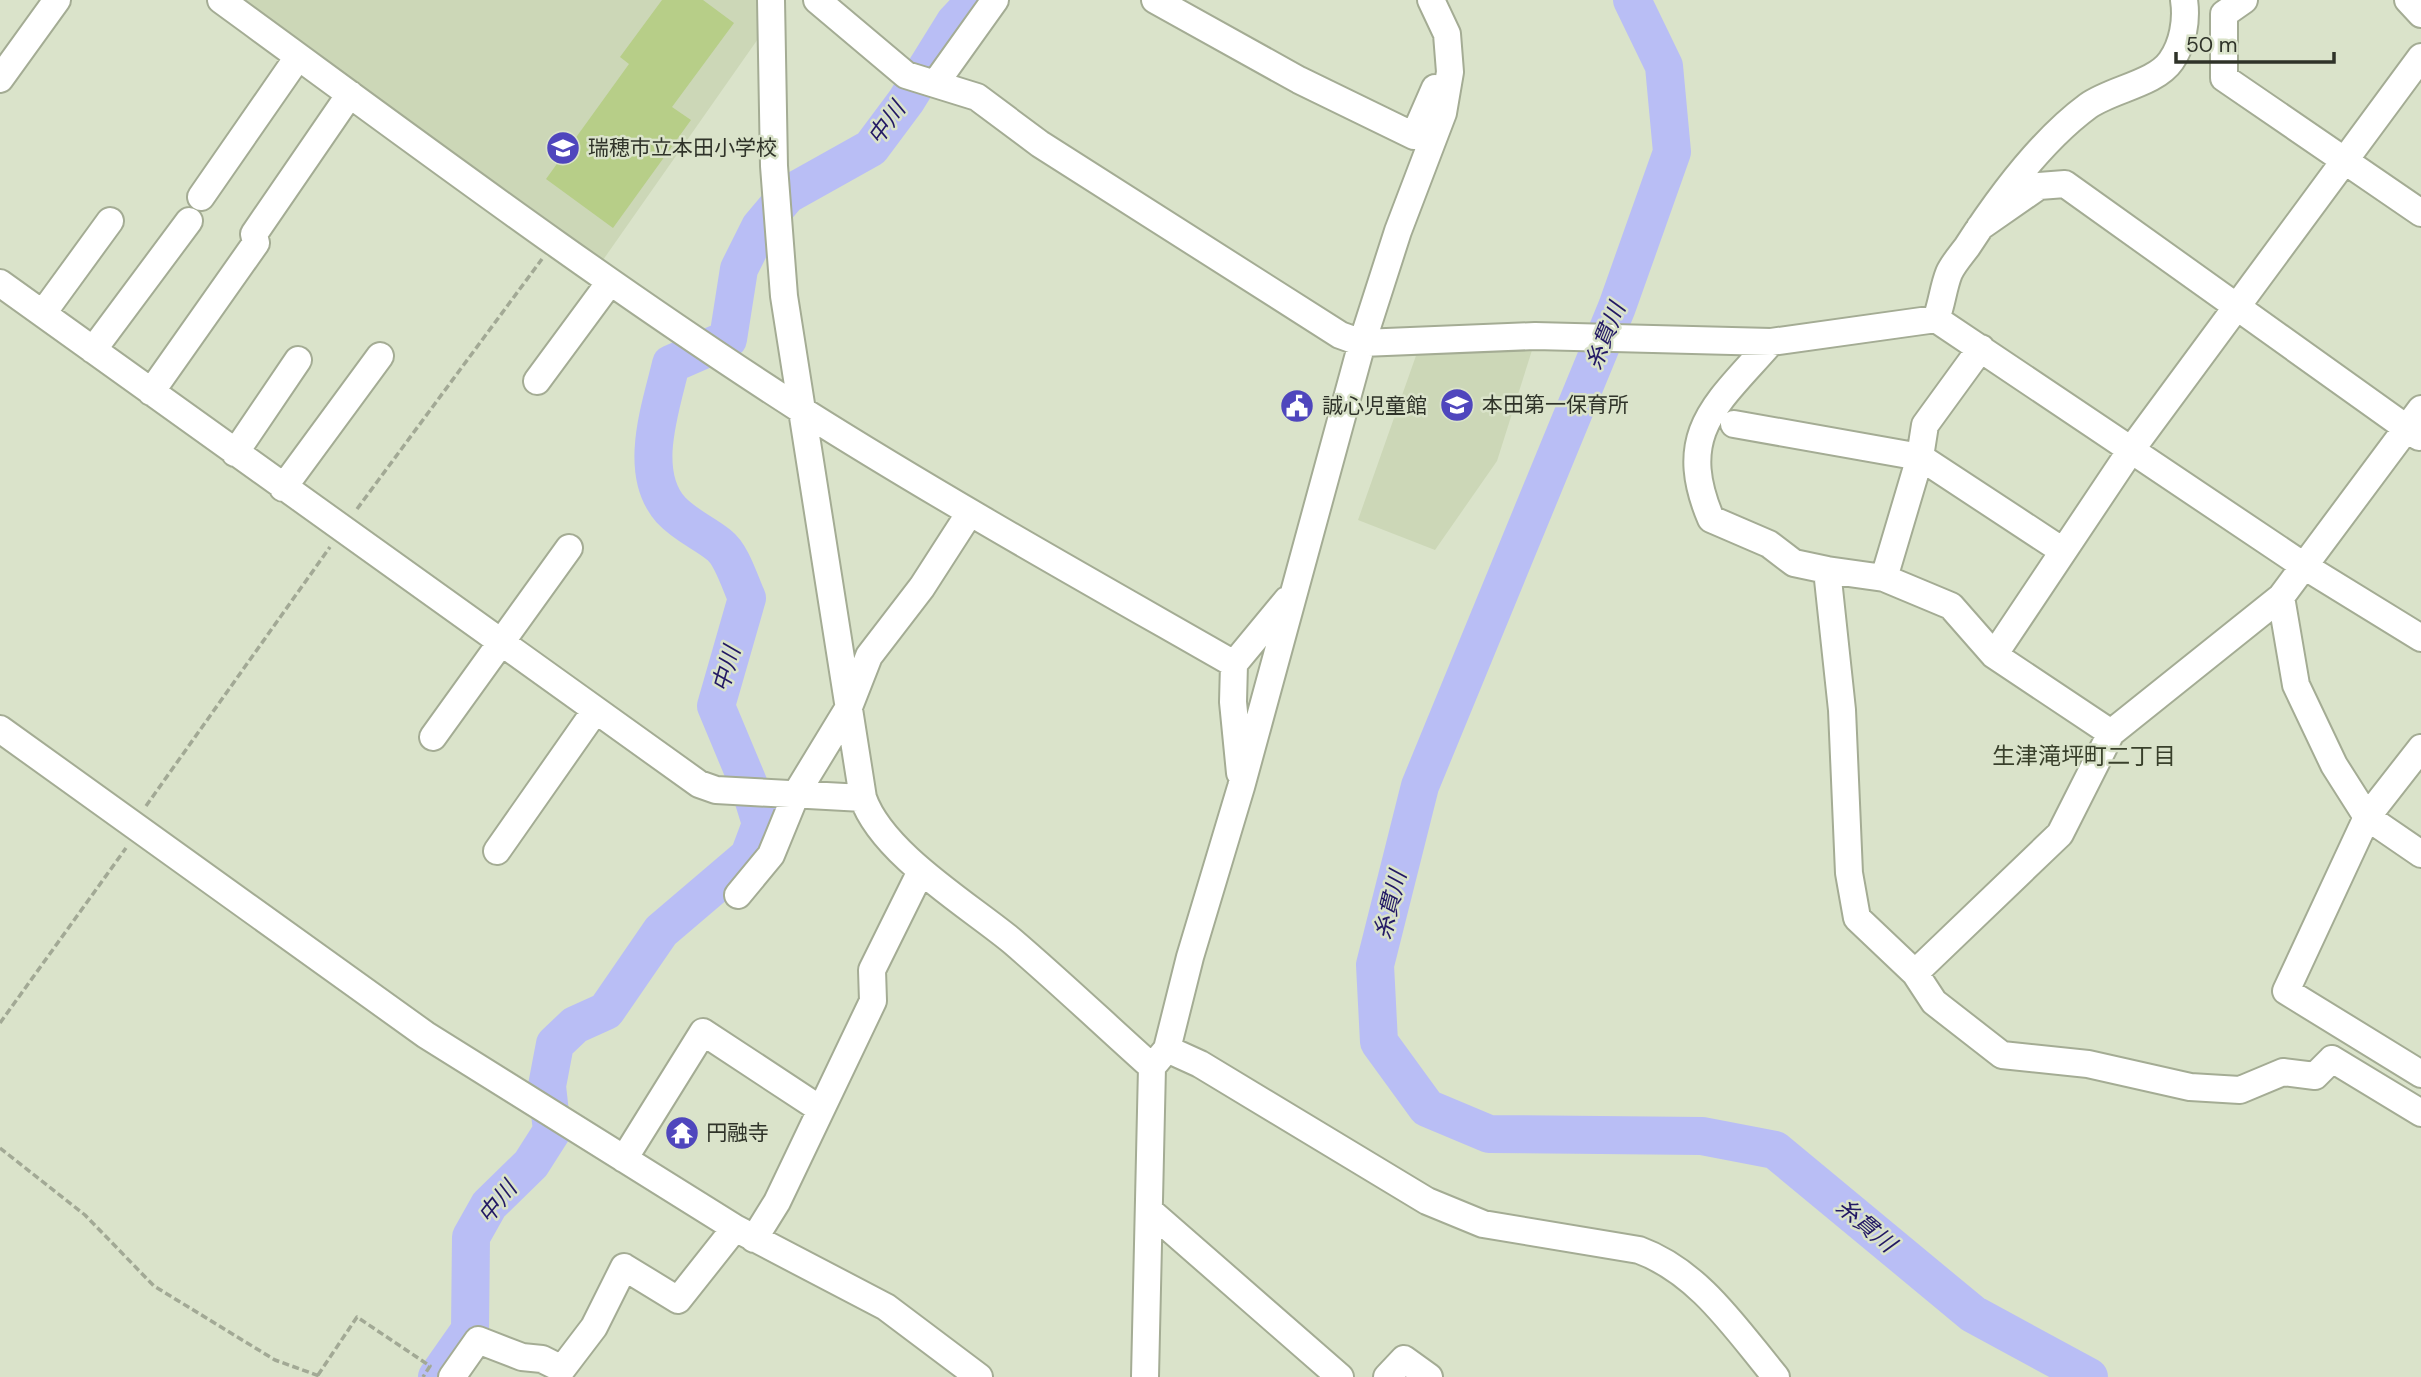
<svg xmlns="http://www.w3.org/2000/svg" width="2421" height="1377" font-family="'DM Sans','Noto Sans JP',sans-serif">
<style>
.built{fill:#ccd7b7}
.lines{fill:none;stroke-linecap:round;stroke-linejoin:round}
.river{stroke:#b9bef5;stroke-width:38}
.building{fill:#b7ce88}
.minor-casing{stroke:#a4ac94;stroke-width:30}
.path{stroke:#a2a995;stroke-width:3.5;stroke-dasharray:7 3.5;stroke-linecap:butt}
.minor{stroke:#fff;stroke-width:26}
.labels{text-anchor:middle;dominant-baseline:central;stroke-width:5;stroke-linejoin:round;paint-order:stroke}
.poi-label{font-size:21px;fill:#2f3329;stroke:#dae3ca;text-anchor:start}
.water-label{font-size:23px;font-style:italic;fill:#221864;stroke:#dae3ca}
.neighbourhood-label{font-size:23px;fill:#39402b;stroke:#dae3ca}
</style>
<rect width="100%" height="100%" fill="#dae3ca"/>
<path class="built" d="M236 0H762L760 36 603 260Z
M1533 347 1497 461 1435 550 1358 520 1418 350Z"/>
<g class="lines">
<path class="river" d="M1632 0 1664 66 1672 152 1617 307 1420 786 1375 965 1379 1042 1427 1108 1489 1134 1702 1136 1775 1150 1973 1314 2089 1377
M437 1377 470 1330 471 1237 489 1205 531 1164 552 1131 547 1086 555 1044 575 1025 606 1011 661 931 749 856 761 824 749 785 716 706 747 598C740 583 732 555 719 545 703 532 686 526 671 510 637 472 661 407 671 364L728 339 739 269 760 227 787 195 871 148 906 101 955 22 976 0"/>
</g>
<path class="building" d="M662 0H703L734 23 672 107 691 120 613 228 546 179 629 64 620 57Z"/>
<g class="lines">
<g class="minor-casing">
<path id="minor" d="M221 0C413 140 603 283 803 411 944 500 1089 581 1234 664L1287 600
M771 0 774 166 784 296 863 798C882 853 967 904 1012 941 1060 982 1105 1025 1152 1067
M817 0 906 75 977 97 1040 144 1340 335 1362 343 1535 336 1771 342 1936 319 2304 566 2421 638
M1155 0 1299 80 1414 136 1435 88 1442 90
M2244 0 2224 14V78L2421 213
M2408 0 2421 14
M0 79 57 0
M935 84 995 0
M201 197 298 57
M1980 227 2039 186 2065 184 2419 437
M0 283 699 784 716 790 863 798
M43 313 110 221
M1936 319C1942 304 1943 288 1949 273 1953 264 1961 255 1967 247 1998 199 2042 140 2088 106 2112 89 2155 84 2171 61 2183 44 2187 20 2184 0
M1771 342C1718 403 1674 432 1711 519L1769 544 1794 563 1827 570 1842 710 1849 873 1857 918 1915 973 1934 1002 2002 1055 2088 1064 2190 1087 2240 1090 2283 1072 2315 1076 2332 1059
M93 350 189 221
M537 381 610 282
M151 392 256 243 254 234 350 94
M1734 424 1920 457 2063 551
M235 453 298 360
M283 488 380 356
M1827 570 1884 578 1920 457 1925 425 1981 348
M1884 578 1951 606 1994 655
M2281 597 2296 685 2334 765 2367 817 2421 854
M1234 664 1233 702 1240 773
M0 729 426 1035 735 1228 886 1307 979 1377
M2111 733 1994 655 2131 450 2421 57
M433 737 569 548
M2421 748 2367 817 2286 991 2421 1074
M497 851 595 711
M738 895 771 855 796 794 849 707 869 656 922 587 969 514
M1915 973 2060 834 2111 733 2281 597 2421 409
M1167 1049 1200 1064 1427 1201 1483 1224 1639 1250C1699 1272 1736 1329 1776 1377
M2332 1059 2421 1113
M624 1159 703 1032 820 1109
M1151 1212 1340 1377
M754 1239 777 1202 873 1001 872 970 921 871
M452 1377 478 1340 522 1357 542 1359 562 1369 594 1327 624 1267 678 1300 735 1228
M1145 1377 1152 1067 1167 1049 1190 957 1241 787 1362 343 1398 231 1443 113 1450 72 1447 34 1431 0
M1387 1377 1404 1359 1429 1377"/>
</g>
<path class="path" d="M357 509 542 259
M146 806 330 547
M0 1023 126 848
M0 1148 85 1215 154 1286 275 1360 322 1377
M318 1375 357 1317 430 1366 423 1377"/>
<use href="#minor" class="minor"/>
</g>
<defs>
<g id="school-disc" transform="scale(1.75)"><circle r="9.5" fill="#4f46bd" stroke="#dae3ca"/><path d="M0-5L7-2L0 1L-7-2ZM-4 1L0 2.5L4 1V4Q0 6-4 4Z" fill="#fff"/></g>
<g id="civic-disc" transform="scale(1.75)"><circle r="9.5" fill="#4f46bd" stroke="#dae3ca"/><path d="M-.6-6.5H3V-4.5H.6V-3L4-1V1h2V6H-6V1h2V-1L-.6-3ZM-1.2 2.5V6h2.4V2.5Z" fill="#fff"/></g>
<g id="temple-disc" transform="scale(1.75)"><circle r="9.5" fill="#4f46bd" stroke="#dae3ca"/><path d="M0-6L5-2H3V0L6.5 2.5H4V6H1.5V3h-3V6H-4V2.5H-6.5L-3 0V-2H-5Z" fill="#fff"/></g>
</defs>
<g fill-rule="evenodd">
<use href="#school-disc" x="563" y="148"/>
<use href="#school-disc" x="1457" y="405"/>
<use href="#civic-disc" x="1297" y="406"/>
<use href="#temple-disc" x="682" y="1133"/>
</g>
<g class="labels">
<g class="poi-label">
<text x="588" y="148">瑞穂市立本田小学校</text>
<text x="1482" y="405">本田第一保育所</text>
<text x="1322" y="406">誠心児童館</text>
<text x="706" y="1133">円融寺</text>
</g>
<g class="water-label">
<text transform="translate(886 123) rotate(-54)">中川</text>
<text transform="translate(1605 336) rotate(-68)">糸貫川</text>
<text transform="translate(726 669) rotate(-74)">中川</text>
<text transform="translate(1390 905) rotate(-76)">糸貫川</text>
<text transform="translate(497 1202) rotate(-51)">中川</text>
<text transform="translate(1866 1225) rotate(40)">糸貫川</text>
</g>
<g class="neighbourhood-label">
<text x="2084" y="756">生津滝坪町二丁目</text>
</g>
</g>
<path d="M2176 52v10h158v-10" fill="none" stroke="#2f3329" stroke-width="3.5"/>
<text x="2186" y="52" font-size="21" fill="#2f3329" stroke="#dae3ca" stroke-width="5" paint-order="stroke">50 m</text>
</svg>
